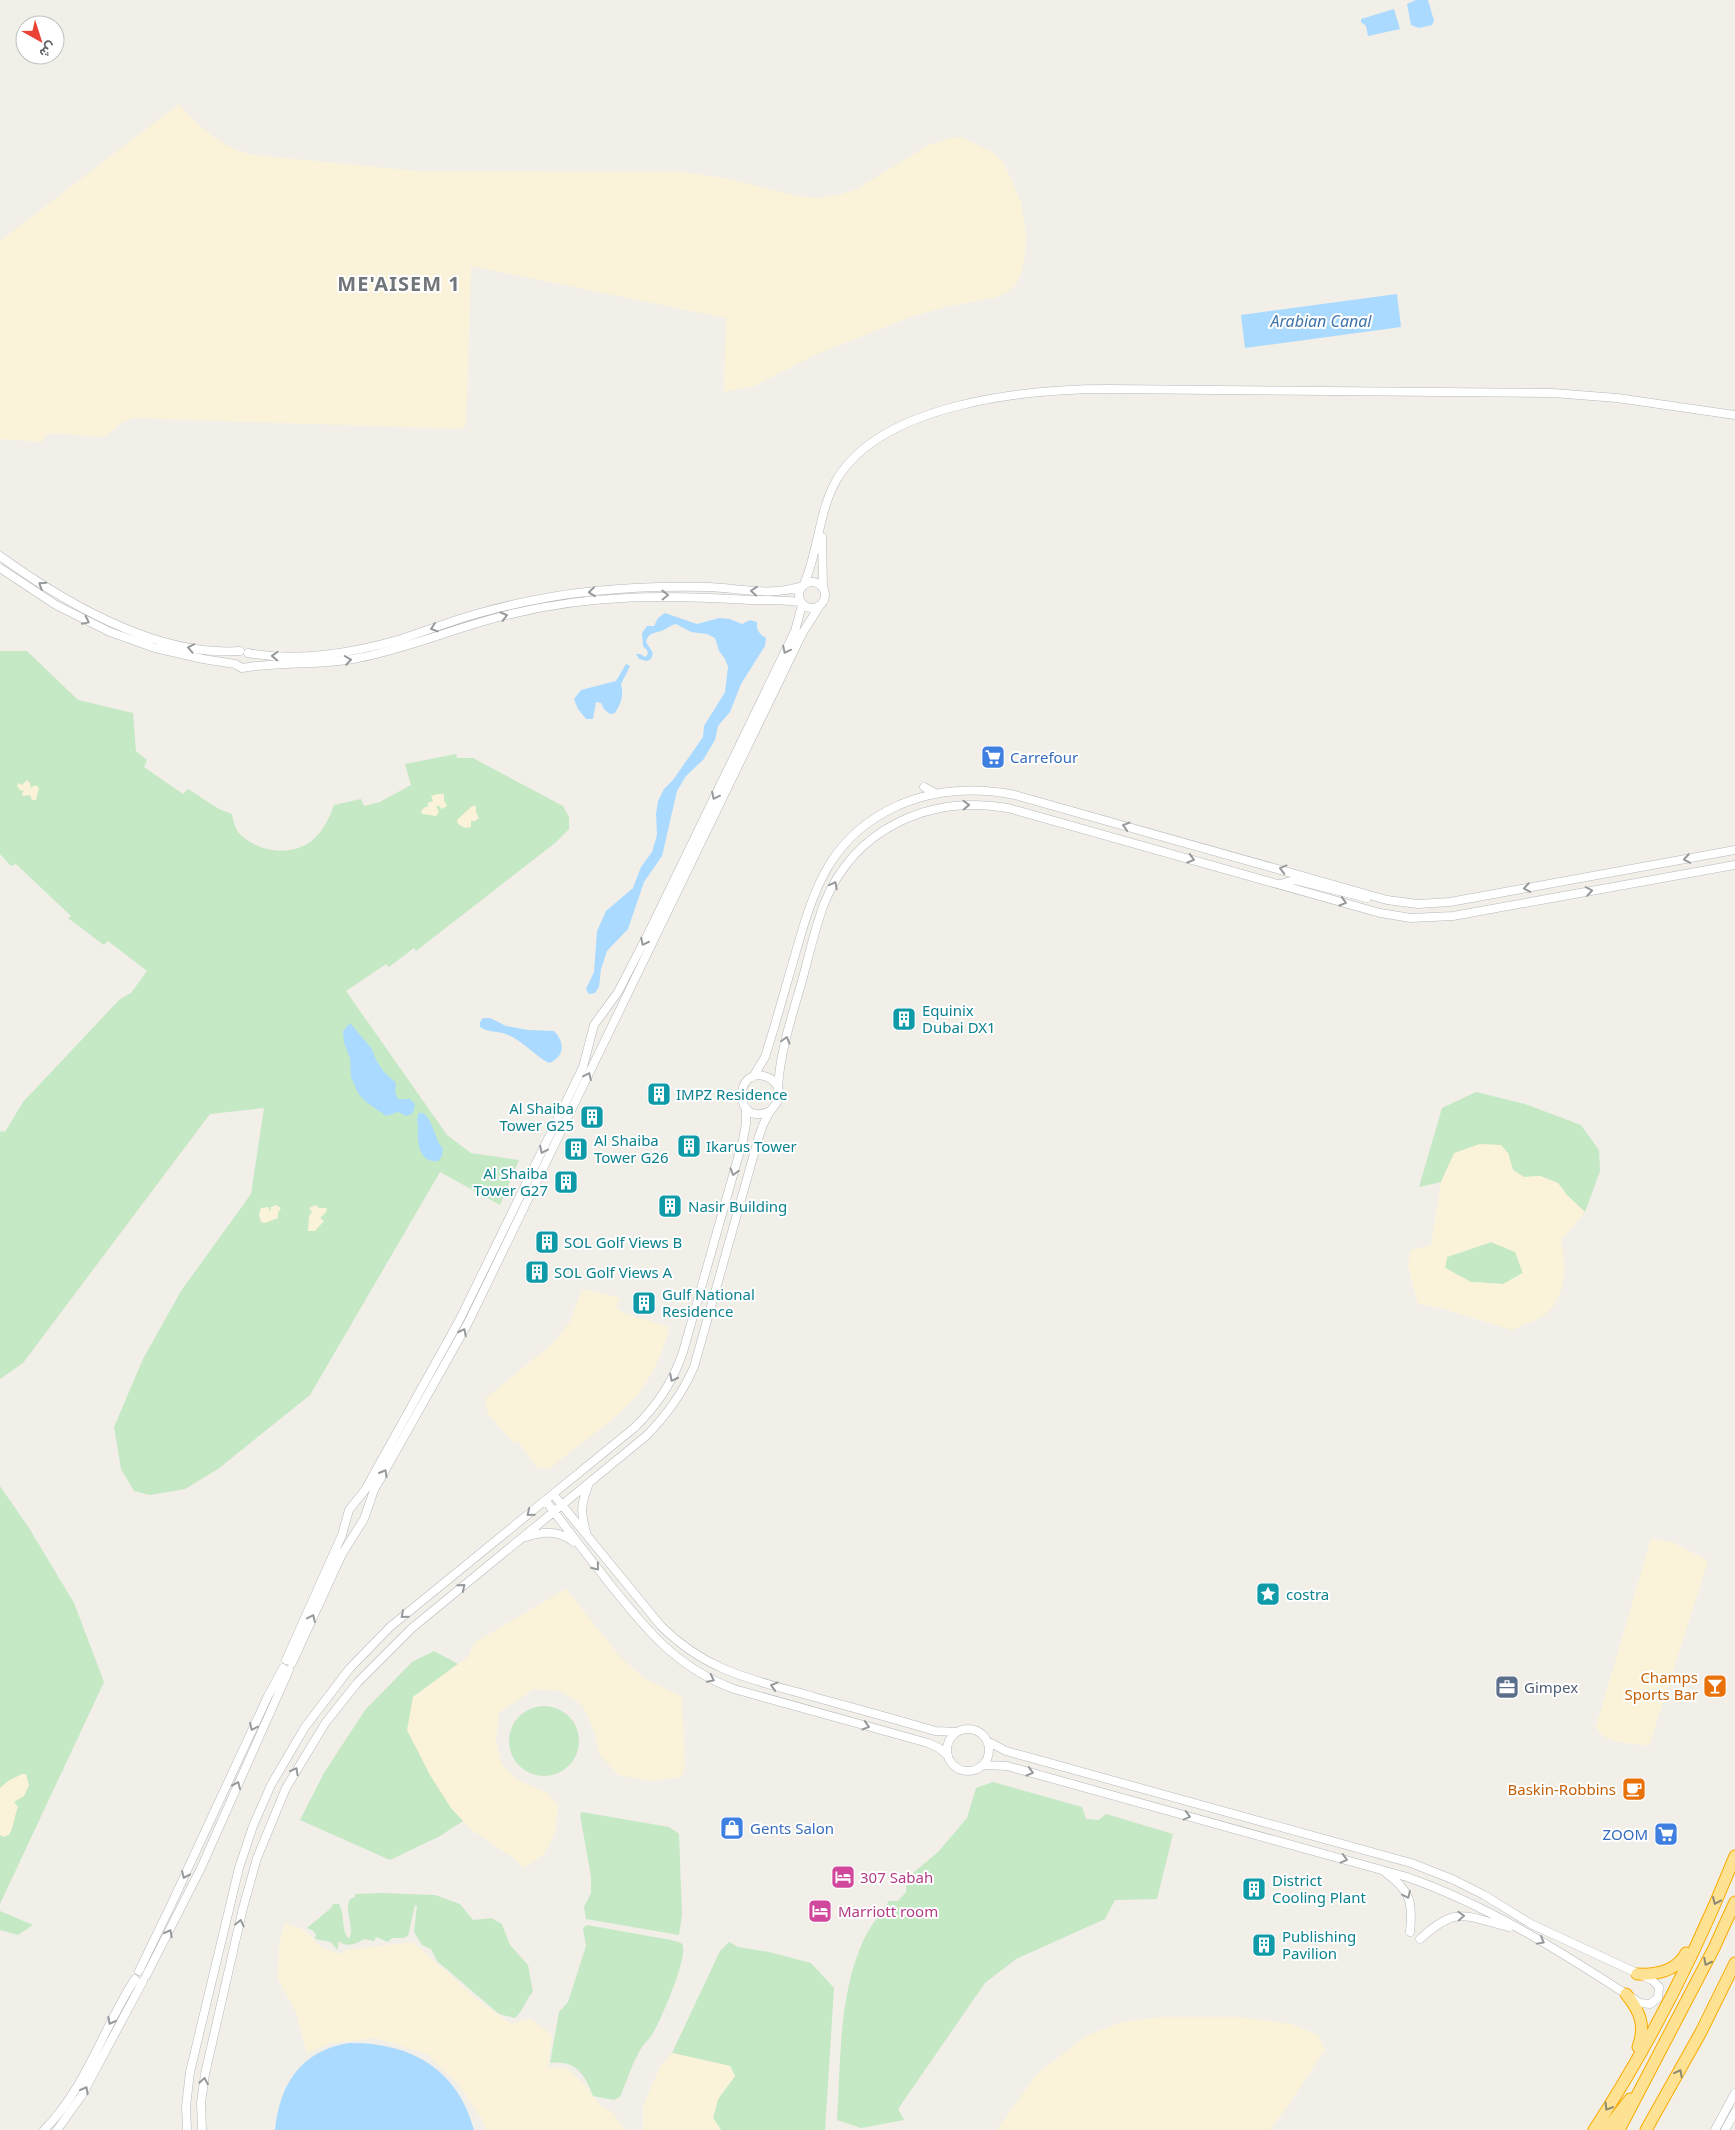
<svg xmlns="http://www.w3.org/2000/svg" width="1735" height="2130" font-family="'Noto Sans',Vazirmatn,sans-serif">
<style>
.green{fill:#c5e8c5}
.sand{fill:#fbf3d9;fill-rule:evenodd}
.water{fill:#aadaff}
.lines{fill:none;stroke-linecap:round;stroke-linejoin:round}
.tertiary-casing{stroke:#b5b8bc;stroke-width:9}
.motorway-casing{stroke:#f9ab00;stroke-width:13}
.tertiary{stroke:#fff;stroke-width:8}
.motorway{stroke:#fde293;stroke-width:11}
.oneway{stroke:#979a9d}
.oneway2{stroke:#8e8975}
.labels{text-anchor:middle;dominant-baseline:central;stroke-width:4;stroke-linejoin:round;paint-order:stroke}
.shop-label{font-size:15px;fill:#366cbe;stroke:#fff;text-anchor:start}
.culture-label{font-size:15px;fill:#0d838f;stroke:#fff;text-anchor:start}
.food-label{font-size:15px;fill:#c56008;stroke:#fff;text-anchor:end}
.service-label{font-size:15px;fill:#4e5e75;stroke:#fff;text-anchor:start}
.hotel-label{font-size:15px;fill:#b23c85;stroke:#fff;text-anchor:start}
.water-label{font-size:16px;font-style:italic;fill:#4174aa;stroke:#fff}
.district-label{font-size:20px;font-weight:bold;letter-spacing:1px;fill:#70757a;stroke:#fff}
</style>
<rect width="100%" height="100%" fill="#f1efe8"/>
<path class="green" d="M0 651H27L78 700 133 713 136 751 147 760 144 767 183 794 188 789 219 809 232 814C233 820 235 827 238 832 256 853 294 858 315 838 325 828 329 818 334 805L361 799 364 806 380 802 411 785 405 764 456 754 457 758H473L563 806 569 817V829L555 843 416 951 414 948 389 967 386 964 346 991 447 1135 471 1153 519 1160 500 1205 440 1172 310 1395 218 1469 185 1489 150 1495 134 1491 121 1469 114 1427 143 1359 181 1291 251 1194 264 1108 210 1114 23 1363 0 1379V1133L1 1131 5 1132 23 1102 120 999 131 993 147 971 108 941 104 945 68 918 71 916 16 864 11 866 0 854Z
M1476 1092 1525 1104 1581 1125 1599 1150 1600 1171 1585 1212 1566 1195 1558 1183 1540 1176 1524 1177 1513 1170 1508 1153H1455L1441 1182 1419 1187 1442 1108Z
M1491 1242 1516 1252 1523 1273 1503 1284 1471 1282 1445 1268 1447 1257Z
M0 1486 29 1528 74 1603 104 1682 0 1904Z
M434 1651 458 1664 413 1697 451 1808 463 1821 440 1836 390 1860 300 1820 324 1773 365 1710 412 1662Z
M509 1741a35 35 0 1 1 70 0a35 35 0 1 1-70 0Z
M993 1782 1082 1807 1086 1819 1099 1820 1106 1814 1173 1834 1157 1899 1115 1900 1105 1919 1016 1959 985 1983 898 2109 904 2120 861 2128 837 2120C841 2060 838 1996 864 1939 870 1926 881 1913 889 1901H898L906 1892V1879L938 1852 967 1818 976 1788Z
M582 1812 669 1827 679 1834 682 1915 679 1935 586 1919 584 1907 591 1893V1876L580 1815Z
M382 1893 435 1895 460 1904 473 1920 491 1918 502 1924 510 1945 528 1965 533 1992C525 2000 524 2010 515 2018L499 2014 437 1961 431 1949 422 1945 414 1932 417 1906 415 1905 408 1936 403 1938H392L388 1942 376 1937 374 1941 364 1939C356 1944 347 1948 339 1941L337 1950 331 1942 315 1939 316 1934 312 1930 307 1928 331 1908 333 1904H339C345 1915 341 1929 348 1938L350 1937C354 1925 344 1911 350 1899L355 1897V1894Z
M0 1911 33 1925 18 1935 0 1930Z
M587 1925 671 1940C674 1941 680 1942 682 1944 690 1954 659 2024 652 2035 647 2041 642 2046 638 2054 631 2067 626 2083 620 2097L614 2100 593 2096C586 2075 575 2059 550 2063L559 2012 568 2002 586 1946 583 1928Z
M729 1942 738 1947 769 1952 811 1963 834 1988 825 2130H721L713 2118 718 2099 735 2076 730 2066 672 2053 720 1951Z"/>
<path class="sand" d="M179 104C199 127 222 148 253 155L416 171 682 172 730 179 797 196 818 198 842 194 857 189 929 145 950 138 961 137 992 152 1003 162 1021 202 1026 234 1025 255 1021 274 1016 284 1009 291 997 297 950 306 913 316 817 354 754 386 724 392 726 318 471 266 466 425 461 429 133 418 121 423 104 437 52 433 46 435 42 442 0 439V241Z
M27 780 30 783 31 788 35 785 39 788 36 800H32L30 795 23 796 22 793 24 791 20 790 17 786 18 783 22 785Z
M437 794H444V800L447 806 442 809 439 806H436L439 812 436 816 422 814 421 811 425 807H428V803L433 801 431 796Z
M472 806H476V812L479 818 475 821H471V827L465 828 458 824 457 820Z
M1480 1144 1501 1145 1508 1153 1513 1170 1524 1177 1540 1176 1558 1183 1567 1195 1585 1212 1561 1240C1566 1265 1568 1297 1544 1315 1536 1321 1522 1325 1512 1330L1441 1308 1418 1304 1408 1265 1411 1250 1431 1245 1441 1182 1454 1153ZM1491 1242 1515 1252 1523 1273 1503 1284 1471 1282 1445 1268 1447 1257Z
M276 1205 281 1208 278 1213V1218L265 1223 261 1222 259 1214 261 1208 268 1207 270 1212 271 1207Z
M316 1205 319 1208H327L326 1212 320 1218 324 1221 315 1231H308L309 1216 312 1212 309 1208Z
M582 1289 620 1298 616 1308 626 1314 669 1327C664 1349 655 1369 643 1387 625 1414 575 1447 549 1469L537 1467 518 1442H513L488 1414 485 1399 552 1344 570 1322Z
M1651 1539 1672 1542 1708 1561 1649 1746C1634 1743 1602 1744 1596 1727Z
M566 1589 620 1657 644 1678 682 1697 685 1767 681 1777 651 1781 618 1775 598 1752 596 1735 582 1705 560 1691 534 1689 499 1713 496 1740 501 1763 518 1780 548 1793 558 1806 555 1833 544 1854 524 1868 512 1857 472 1830 451 1808 430 1775 407 1730 413 1697 469 1656 474 1643Z
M22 1774H26L29 1785 24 1796 14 1802 18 1807C14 1817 14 1826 9 1835L4 1837 0 1835V1788L8 1781Z
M285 1923 304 1930 322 1948 342 1954 346 1950 413 1942 478 2000 511 2024 530 2019 552 2035 548 2068H566L585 2085 600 2106 612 2112 625 2130H486L483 2121 459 2085 427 2054 375 2038 332 2043 307 2053 296 2012 278 1979 279 1945Z
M1162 2017H1238L1291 2024 1318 2035 1325 2049 1288 2106 1270 2130H997L1036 2075 1086 2036 1122 2022Z
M672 2053 730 2066 735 2076 718 2099 713 2118 721 2130H643V2106L661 2065Z"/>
<path class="water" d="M1416 0H1428L1434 21 1432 25 1419 28 1411 25 1407 4Z
M1394 9 1400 29 1368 36 1366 26 1361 22V19Z
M1397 294 1401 327 1245 348 1241 315Z
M665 613 697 624 719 618 730 619 742 624 750 620 757 622C756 630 759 634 766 638L765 646 741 684 730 712 718 726 715 740 703 760 686 776 677 791 662 856 644 882 628 929 607 951 601 969 599 987 595 993 589 994 586 989 594 972 597 931 606 911 633 888 641 867 652 852 657 835 656 814 658 801 664 789 673 780 703 737 704 726 725 692 728 667 725 659 719 651 715 638 707 634 691 632 676 624C670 625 667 629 661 631 653 634 649 632 646 642L653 653 651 659 647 661 639 659 636 654H640L645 657 648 654 647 650 643 646 642 633 647 626H654L658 618Z
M626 664 630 666 621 684C624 695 621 704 615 713L610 714 604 709 601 703 596 702 593 719H586L578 709 574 699 581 690 616 681Z
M483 1018H490L506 1026 528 1030 554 1031C565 1042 565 1057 549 1063 531 1054 523 1039 502 1033 494 1031 487 1032 480 1027V1022Z
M350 1023 372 1049 376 1060 384 1072 396 1083 395 1092 398 1099H410L415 1104 413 1113 406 1116 398 1112 386 1116 365 1101 358 1093 351 1077 350 1058 344 1043 343 1031Z
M419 1113H423C433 1120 434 1138 443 1149L442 1156 438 1161C419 1163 417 1142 418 1128 418 1122 416 1119 419 1113Z
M349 2043C410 2042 458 2069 474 2130H275C280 2083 301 2051 349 2043Z"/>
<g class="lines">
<g class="tertiary-casing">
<path id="tertiary" d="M822 537 823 588
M0 556C64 602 157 657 240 651
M0 568 56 605 110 632 155 648 203 659 235 664 242 668C280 661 320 666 358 658 410 648 459 626 511 614 594 594 666 595 751 600 767 600 783 600 800 602
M799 595a13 13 0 1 1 26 0a13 13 0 1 1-26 0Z
M804 584C819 550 818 512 837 479 883 403 1027 389 1108 389L1553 393 1617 398 1735 415
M248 653C297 662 354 653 401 639 426 631 451 621 476 614 515 603 555 595 595 591 633 587 670 586 708 587 739 588 771 597 802 586
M924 787 935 793
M1280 884 1295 880 1367 898
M753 1077 765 1057C776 1023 785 989 795 955 814 888 830 836 899 805 937 789 975 787 1015 795L1387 900 1418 904 1450 902 1735 850
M778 1088C780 1051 792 1016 802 981 809 955 815 928 824 904 855 827 930 795 1008 808L1380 913 1411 918 1453 916 1735 865
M553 1494 661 1626C707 1672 754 1680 814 1697 854 1708 895 1719 935 1731L957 1732
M545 1500C568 1530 590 1559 613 1588 649 1633 678 1668 734 1689L928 1743 939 1748 948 1756
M586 1532C580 1511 581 1504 589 1483
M526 1537C544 1531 558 1530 574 1542
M286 1660 342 1535 349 1510 365 1490 460 1319 583 1067 594 1025 618 992 648 934 795 631 802 605
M292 1663 342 1554 364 1519 374 1490 468 1323 803 632 819 607
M947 1750a21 21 0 1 1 42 0a21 21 0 1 1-42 0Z
M983 1765 1007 1766 1407 1877C1490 1906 1566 1955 1640 2003L1650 2004 1658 1998 1659 1987 1652 1980 1531 1924 1484 1895 1452 1879 1411 1863 1006 1751 987 1741
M1386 1873C1411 1891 1413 1903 1410 1932
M1420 1939C1458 1904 1465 1917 1509 1927
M139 1971 171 1905 268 1696 283 1668
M146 1976 201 1868 289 1670
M44 2130C86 2088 103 2028 135 1979
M57 2130 82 2095 143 1981
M187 2130 186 2106 190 2072 239 1868 253 1826 271 1785 305 1727 350 1668 390 1627 634 1428C657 1406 673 1382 683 1352L743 1140 746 1124V1108
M202 2130 201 2103 205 2074 243 1908 257 1858 286 1788 326 1722 358 1682 412 1628 646 1436C667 1415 682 1394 694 1367L759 1136C761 1129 764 1122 768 1115 772 1106 781 1103 779 1091 778 1085 773 1079 767 1077 733 1064 733 1129 770 1111
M1715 2130 1735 2093
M1725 2130 1735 2112"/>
</g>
<g class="motorway-casing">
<path id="motorway" d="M1637 1974C1656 1975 1676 1972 1686 1953
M1626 1994C1640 2011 1646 2026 1638 2047
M1594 2130C1650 2044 1697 1951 1735 1856
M1606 2130 1630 2099
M1619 2130 1714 1948 1735 1902
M1646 2130 1701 2032 1735 1963"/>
</g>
<use href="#tertiary" class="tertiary"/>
<use href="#motorway" class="motorway"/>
</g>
<defs><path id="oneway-chevron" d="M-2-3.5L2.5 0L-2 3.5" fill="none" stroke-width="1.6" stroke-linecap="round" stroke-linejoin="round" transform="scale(1.25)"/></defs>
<g class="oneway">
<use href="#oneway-chevron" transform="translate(42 585) rotate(-147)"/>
<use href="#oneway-chevron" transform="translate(754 591) rotate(-175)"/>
<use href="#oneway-chevron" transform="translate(592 592) rotate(174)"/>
<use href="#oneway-chevron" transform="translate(665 595) rotate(-1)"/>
<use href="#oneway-chevron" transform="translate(504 616) rotate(-14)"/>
<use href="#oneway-chevron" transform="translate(86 621) rotate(26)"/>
<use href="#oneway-chevron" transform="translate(434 628) rotate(161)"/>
<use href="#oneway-chevron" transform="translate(191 648) rotate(-169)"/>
<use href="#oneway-chevron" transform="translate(786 650) rotate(116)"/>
<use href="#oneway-chevron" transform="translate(275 656) rotate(-178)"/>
<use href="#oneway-chevron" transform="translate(348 660) rotate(-9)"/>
<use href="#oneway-chevron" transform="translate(715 796) rotate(116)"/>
<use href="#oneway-chevron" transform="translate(966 805) rotate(-2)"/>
<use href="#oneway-chevron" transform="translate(1126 826) rotate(-164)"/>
<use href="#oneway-chevron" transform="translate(1191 859) rotate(16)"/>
<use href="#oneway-chevron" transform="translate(1687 859) rotate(170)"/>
<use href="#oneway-chevron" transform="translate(1283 869) rotate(-165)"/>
<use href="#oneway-chevron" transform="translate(834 885) rotate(-61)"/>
<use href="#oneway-chevron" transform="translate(1527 888) rotate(170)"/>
<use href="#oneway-chevron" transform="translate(1589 891) rotate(-10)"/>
<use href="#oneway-chevron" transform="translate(1343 902) rotate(16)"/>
<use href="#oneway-chevron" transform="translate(644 942) rotate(117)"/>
<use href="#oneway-chevron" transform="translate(786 1040) rotate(-74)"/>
<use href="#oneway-chevron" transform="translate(588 1076) rotate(-65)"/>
<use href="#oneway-chevron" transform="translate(543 1150) rotate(116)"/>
<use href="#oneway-chevron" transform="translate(734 1172) rotate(106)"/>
<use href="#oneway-chevron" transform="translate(463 1332) rotate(-63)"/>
<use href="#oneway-chevron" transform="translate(673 1378) rotate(117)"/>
<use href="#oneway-chevron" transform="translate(384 1473) rotate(-60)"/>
<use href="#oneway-chevron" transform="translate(530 1513) rotate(141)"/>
<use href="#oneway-chevron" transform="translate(596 1567) rotate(51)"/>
<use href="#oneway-chevron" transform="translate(462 1587) rotate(-39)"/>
<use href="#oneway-chevron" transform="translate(404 1615) rotate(140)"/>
<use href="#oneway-chevron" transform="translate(312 1618) rotate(-65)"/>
<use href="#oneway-chevron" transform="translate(711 1679) rotate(26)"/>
<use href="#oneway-chevron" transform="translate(774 1686) rotate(-164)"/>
<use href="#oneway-chevron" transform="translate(866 1726) rotate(16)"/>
<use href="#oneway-chevron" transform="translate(253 1727) rotate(115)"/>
<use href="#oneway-chevron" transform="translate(295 1771) rotate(-61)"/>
<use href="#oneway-chevron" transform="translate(1030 1772) rotate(16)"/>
<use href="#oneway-chevron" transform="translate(237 1785) rotate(-66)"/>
<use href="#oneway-chevron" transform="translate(1187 1816) rotate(15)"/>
<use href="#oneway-chevron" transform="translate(1344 1859) rotate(15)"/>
<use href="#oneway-chevron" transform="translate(185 1875) rotate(114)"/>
<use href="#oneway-chevron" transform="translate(1407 1895) rotate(65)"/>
<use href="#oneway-chevron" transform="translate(1461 1916) rotate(-3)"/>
<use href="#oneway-chevron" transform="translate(240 1923) rotate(-77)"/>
<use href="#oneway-chevron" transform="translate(169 1933) rotate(-62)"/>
<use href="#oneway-chevron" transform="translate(1541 1941) rotate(29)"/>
<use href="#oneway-chevron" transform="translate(111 2021) rotate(118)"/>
<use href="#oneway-chevron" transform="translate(204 2081) rotate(-81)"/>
<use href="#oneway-chevron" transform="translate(85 2090) rotate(-62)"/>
</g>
<g class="oneway2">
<use href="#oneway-chevron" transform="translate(1716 1901) rotate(114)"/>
<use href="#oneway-chevron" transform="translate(1707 1962) rotate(117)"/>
<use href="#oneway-chevron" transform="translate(1679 2073) rotate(-62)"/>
<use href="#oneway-chevron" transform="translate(1608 2107) rotate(121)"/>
</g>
<defs>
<g id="supermarket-square" transform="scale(1.25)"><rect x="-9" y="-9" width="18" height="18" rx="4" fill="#3f7fe0" stroke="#fff"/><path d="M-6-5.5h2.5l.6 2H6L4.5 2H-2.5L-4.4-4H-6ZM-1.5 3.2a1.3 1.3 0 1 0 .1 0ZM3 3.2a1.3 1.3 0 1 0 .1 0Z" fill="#fff"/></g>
<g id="building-square" transform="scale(1.25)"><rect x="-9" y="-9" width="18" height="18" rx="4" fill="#0f9aa8" stroke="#fff"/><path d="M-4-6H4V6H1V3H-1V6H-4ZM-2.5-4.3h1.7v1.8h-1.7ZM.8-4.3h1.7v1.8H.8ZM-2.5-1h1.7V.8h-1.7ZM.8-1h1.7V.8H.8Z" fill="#fff"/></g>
<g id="sight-square" transform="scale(1.25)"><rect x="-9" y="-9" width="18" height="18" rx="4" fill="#0f9aa8" stroke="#fff"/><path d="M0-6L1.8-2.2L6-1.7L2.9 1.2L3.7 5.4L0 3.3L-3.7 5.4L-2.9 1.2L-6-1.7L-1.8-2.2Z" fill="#fff"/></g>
<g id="bar-square" transform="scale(1.25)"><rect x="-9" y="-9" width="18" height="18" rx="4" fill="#e8710a" stroke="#fff"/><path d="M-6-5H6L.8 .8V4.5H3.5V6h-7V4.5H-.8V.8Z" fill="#fff"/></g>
<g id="office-square" transform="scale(1.25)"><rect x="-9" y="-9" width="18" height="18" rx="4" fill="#5c6f8a" stroke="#fff"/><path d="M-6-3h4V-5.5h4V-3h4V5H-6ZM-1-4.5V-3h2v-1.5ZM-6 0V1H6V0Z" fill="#fff"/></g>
<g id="cafe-square" transform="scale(1.25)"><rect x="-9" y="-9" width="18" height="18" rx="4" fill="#e8710a" stroke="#fff"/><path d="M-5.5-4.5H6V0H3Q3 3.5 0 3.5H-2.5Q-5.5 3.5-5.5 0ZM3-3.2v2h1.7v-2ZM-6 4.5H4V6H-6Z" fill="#fff"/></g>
<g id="shop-square" transform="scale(1.25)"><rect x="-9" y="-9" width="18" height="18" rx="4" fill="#3f7fe0" stroke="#fff"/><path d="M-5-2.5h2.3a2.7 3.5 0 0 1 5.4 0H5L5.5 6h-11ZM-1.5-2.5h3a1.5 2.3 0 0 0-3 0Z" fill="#fff"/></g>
<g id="hotel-square" transform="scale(1.25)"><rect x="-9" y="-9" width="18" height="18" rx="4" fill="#d1479c" stroke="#fff"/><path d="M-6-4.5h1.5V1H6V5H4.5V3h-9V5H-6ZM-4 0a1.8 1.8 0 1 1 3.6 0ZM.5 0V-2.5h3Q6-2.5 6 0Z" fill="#fff"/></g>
</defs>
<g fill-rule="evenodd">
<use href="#supermarket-square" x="993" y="757"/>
<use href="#building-square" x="904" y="1019"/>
<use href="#building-square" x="659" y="1094"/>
<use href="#building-square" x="592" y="1117"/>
<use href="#building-square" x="689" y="1146"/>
<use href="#building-square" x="576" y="1149"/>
<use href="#building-square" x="566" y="1182"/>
<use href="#building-square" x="670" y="1206"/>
<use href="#building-square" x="547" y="1242"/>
<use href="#building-square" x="537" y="1272"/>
<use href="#building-square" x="644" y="1303"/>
<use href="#sight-square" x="1268" y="1594"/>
<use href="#bar-square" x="1715" y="1686"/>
<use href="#office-square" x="1507" y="1687"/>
<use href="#cafe-square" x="1634" y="1789"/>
<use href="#shop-square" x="732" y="1828"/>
<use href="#supermarket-square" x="1666" y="1834"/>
<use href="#hotel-square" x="843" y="1877"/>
<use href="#building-square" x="1254" y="1889"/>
<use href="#hotel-square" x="820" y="1911"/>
<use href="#building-square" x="1264" y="1945"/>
</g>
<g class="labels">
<g class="shop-label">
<text x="1010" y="757">Carrefour</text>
<text x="750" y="1828">Gents Salon</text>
<text x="1648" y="1834" text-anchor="end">ZOOM</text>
</g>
<g class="culture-label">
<text x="922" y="1010">Equinix<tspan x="922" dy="17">Dubai DX1</tspan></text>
<text x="676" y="1094">IMPZ Residence</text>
<text x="574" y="1108" text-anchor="end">Al Shaiba<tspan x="574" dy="17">Tower G25</tspan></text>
<text x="594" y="1140">Al Shaiba<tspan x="594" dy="17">Tower G26</tspan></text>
<text x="706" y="1146">Ikarus Tower</text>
<text x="548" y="1173" text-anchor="end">Al Shaiba<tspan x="548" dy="17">Tower G27</tspan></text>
<text x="688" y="1206">Nasir Building</text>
<text x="564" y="1242">SOL Golf Views B</text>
<text x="554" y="1272">SOL Golf Views A</text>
<text x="662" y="1294">Gulf National<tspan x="662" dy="17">Residence</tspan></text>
<text x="1286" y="1594">costra</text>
<text x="1272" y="1880">District<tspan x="1272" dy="17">Cooling Plant</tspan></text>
<text x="1282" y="1936">Publishing<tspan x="1282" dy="17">Pavilion</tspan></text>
</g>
<g class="food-label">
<text x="1698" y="1677">Champs<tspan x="1698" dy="17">Sports Bar</tspan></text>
<text x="1616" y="1789">Baskin-Robbins</text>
</g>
<g class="service-label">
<text x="1524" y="1687">Gimpex</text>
</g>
<g class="hotel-label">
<text x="860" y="1877">307 Sabah</text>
<text x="838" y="1911">Marriott room</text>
</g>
<g class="water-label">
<text x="1321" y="321">Arabian Canal</text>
</g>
<g class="district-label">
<text x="399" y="283">ME'AISEM 1</text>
</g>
</g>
<g transform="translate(40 40) rotate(141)"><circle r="24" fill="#ffffff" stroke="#bfc1c3"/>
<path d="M0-4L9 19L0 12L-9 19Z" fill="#ea4335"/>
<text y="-8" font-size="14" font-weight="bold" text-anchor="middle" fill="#5f6368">ش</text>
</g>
</svg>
